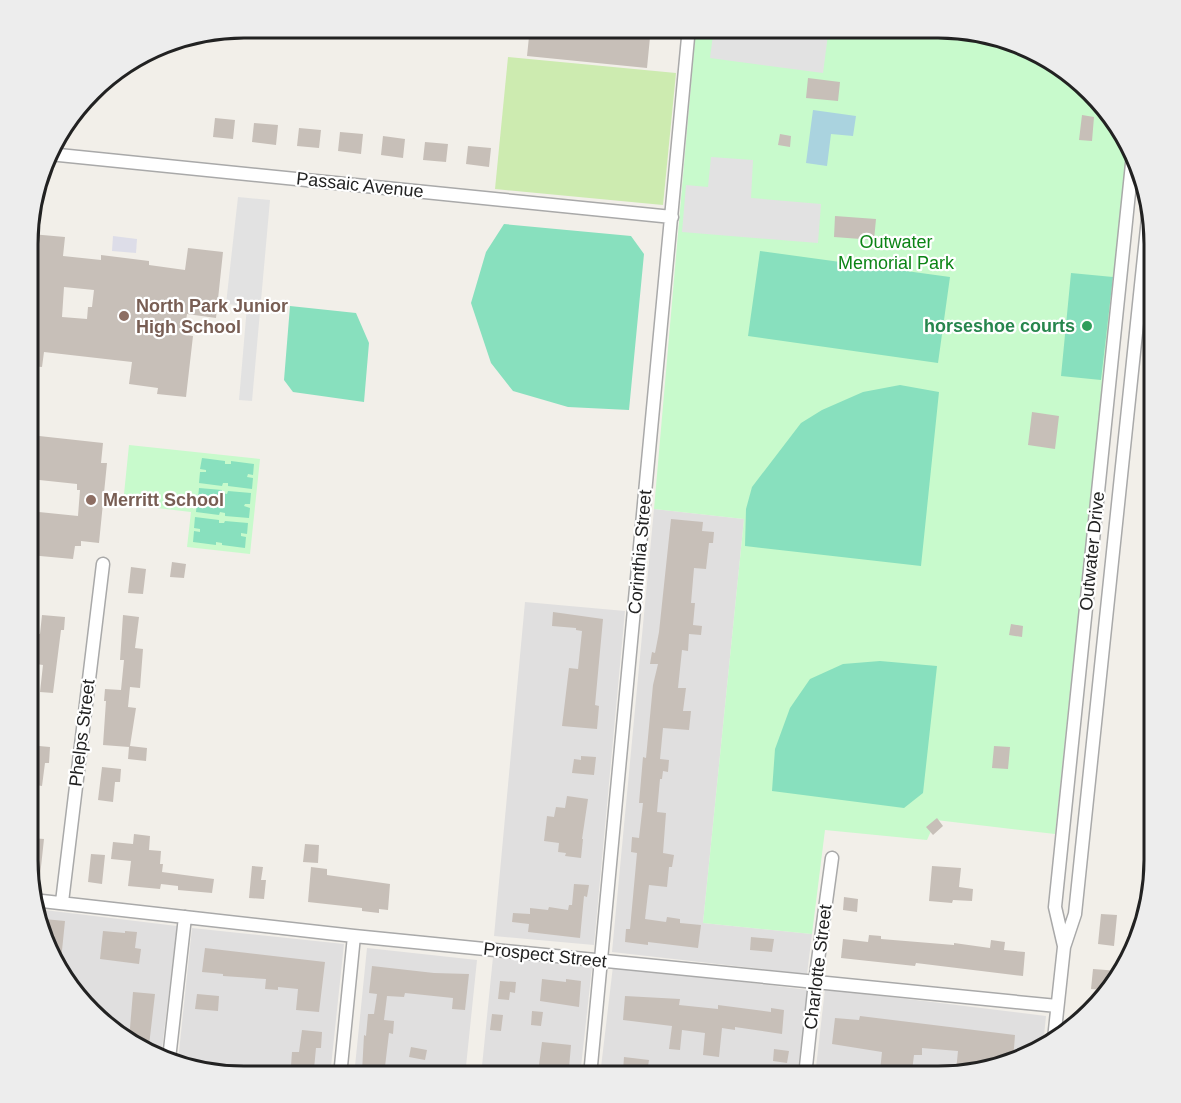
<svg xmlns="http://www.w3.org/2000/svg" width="1181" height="1103" font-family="Helvetica,sans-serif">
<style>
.residential{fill:#e0dfdf}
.grass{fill:#cdebb0}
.park{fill:#c8facc}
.pitch{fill:#88e0be}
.parking{fill:#e2e2e2}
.plaza{fill:#dddde8}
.water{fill:#aad3df}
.building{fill:#c7bfb8;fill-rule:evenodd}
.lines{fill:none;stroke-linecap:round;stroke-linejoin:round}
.street-casing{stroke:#a9a9a9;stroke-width:15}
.street{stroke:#fff;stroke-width:12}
.education-dot{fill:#8d6e63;stroke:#fff;stroke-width:2}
.leisure-dot{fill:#2e9e5b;stroke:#fff;stroke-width:2}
.labels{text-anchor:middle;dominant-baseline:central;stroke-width:4.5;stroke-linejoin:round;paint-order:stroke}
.street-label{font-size:18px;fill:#222;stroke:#fff}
.park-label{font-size:18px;fill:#0c8416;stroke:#fff}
.education-label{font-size:18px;font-weight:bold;fill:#785e54;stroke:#fff;text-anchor:start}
.leisure-label{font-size:18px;font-weight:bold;fill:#27864d;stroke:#fff;text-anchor:end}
.rim{fill:none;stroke:#222;stroke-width:3}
</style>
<rect width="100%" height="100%" fill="#f2efe9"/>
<path class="residential" d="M654 509 744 519 703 923 812 934 807 974 612 952Z
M525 602 625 611 594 945 494 936Z
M36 909 177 926 161 1057 148 1054 80 1002 43 942Z
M192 928 344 944 330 1076H243L178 1061Z
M367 948 477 960 465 1076H354Z
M493 957 592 967 580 1076H481Z
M613 966 808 990 797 1076H600Z
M825 989 1046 1016 1043 1046 1020 1060 952 1076H815Z"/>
<path class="grass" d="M508 57 676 73 663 205 495 189Z"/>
<path class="park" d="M696 27H952L1034 49 1101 101 1128 145 1055 834 936 820 927 840 825 830 812 934 703 923 744 519 654 509Z
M129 445 260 459 250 554 187 547 191 512 123 504Z"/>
<path class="pitch" d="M504 224 631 236 644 254 629 410 568 407 513 391 491 363 471 303 486 252Z
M760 251 950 277 938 363 748 336Z
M1071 273 1113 277 1101 380 1061 376Z
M290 306 356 313 369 343 364 402 293 392 284 380Z
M900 385 939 392 921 566 745 546 746 509 752 487 801 423 822 410 863 392Z
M202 458 225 461V464H231V461L254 464 253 475 248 474 247 477 253 478 252 489 228 486V483H223L222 486 199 483 200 472H206V470L200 469Z
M199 488 222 490V493L227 494 228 491 251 493 250 504H245L244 506 250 508 249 518 225 516V513L220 512 219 515 196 512 197 502H202L203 500 198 498Z
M195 517 219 520V523H224L225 521 248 523 247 534 241 533V536L246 537 245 548 222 545V543L216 542V545L193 542 194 531 200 532V529L194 528Z
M880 661 937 666 923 793 904 808 772 791 775 749 790 708 810 679 843 664Z"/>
<path class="parking" d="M714 27H829L823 73 710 58Z
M711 157 753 160 751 198 821 204 818 243 682 232 686 185 708 187Z
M238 197 270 200 252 401 239 400 247 306 226 304Z"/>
<path class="plaza" d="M113 236 137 239 136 253 112 251Z"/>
<path class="water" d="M813 110 856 116 853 136 831 134 827 166 806 163Z"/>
<path class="building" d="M530 27H651L647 68 527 56Z
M808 78 840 82 838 101 806 98Z
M1082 115 1094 117 1092 141 1079 140Z
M215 118 235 120 233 139 213 137Z
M254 123 278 125 276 145 252 142Z
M299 128 321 130 319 148 297 146Z
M340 132 363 134 361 154 338 151Z
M780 134 791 136 790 147 778 145Z
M383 136 405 139 403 158 381 155Z
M425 142 448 144 446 162 423 160Z
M468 146 491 148 489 167 466 164Z
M835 216 876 219 874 240 834 237Z
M31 234 65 237 63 256 101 260V255L149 261V265L185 270 188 248 223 252 216 318 187 314 184 335 193 336 186 397 157 394 158 388 129 384 132 362 44 352 42 367 30 366ZM64 287 94 290 92 307H88L87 319 62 317Z
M1032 412 1059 416 1055 449 1028 445Z
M30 435 103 443 101 463H107L99 543 81 541V546H75L73 559 29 555V511L78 516 80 490H77V484L30 479Z
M671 519 703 522 702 531 714 532 713 543H709L706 569 694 568 691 603H695L693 625 702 626 701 635 689 634 688 651 682 650 678 688H686L683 711H691L689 730 663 728 660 759 669 760 668 772 663 771 662 779H660L657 812 666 813 663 853 674 855 672 867H669L667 887 649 885 645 919 666 922 667 917 680 919V923L701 925 698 948 648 942V945L625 942 626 929H630L637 853 631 852 632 837 639 838 643 803H639L643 757 646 758 653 685 658 664H650L652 652 655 653 659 632Z
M172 562 186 564 184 578 170 577Z
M131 567 146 569 143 594 128 593Z
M553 612 603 619 595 705 599 706 597 729 562 726 569 668 578 669 582 631 576 630V628L552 626Z
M42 615 65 617 64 630H61L53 693 40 692 43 665 29 663 31 646H29V633L40 634Z
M123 615 139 617 135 648 143 649 140 688 130 687 128 707 136 708 130 746 147 748 146 761 128 759 129 747 103 745 106 701H104L105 689 121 690 124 660H120Z
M1011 624 1023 626 1022 637 1009 635Z
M28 745 50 747 49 763H45L42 786 28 784Z
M994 746 1010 747 1008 769 992 768Z
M581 756 596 757 594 775 572 773 574 759 581 760Z
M102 767 121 769 120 782H115L113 802 98 800Z
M567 796 588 799 582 839H583L581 858 565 856 566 853 558 852 559 843 544 841 547 816 554 817 556 807 565 808Z
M937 818 943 826 933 835 926 827Z
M134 834 150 836 149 850 161 851 160 864H163L162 872 214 879 212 893 178 890V886L161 884 160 889 128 886 131 861 111 859 113 842 133 844Z
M31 838 44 839 40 876 28 874Z
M305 844 319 845 318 863 303 862Z
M91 854 105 855 102 884 88 882Z
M252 866 263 867 261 880H266L264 899 249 898Z
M932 866 961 868 959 887 973 889 972 901 953 900 952 903 929 901Z
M311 867 327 869V875L390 884 388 910 379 909V913L362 911V908L308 902Z
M574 884 589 885 587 897 584 896 580 938 528 932 529 924 512 922 513 913 530 914V908L548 910 549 907 568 910 569 905H572Z
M844 897 858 899 857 912 843 910Z
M1101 914 1117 915 1114 946 1098 944Z
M44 919 65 921 60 970 43 942Z
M103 931 125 933V931L137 932 135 948 141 949 139 964 100 959Z
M869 935 881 936V939L954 945V943L990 948 991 940 1005 942 1004 950 1025 952 1023 976 916 963 915 966 841 958 843 939 868 942Z
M751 937 774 939 772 952 750 950Z
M205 948 325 962 319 1012 296 1010 298 989 278 987V990L265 989 266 979 223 976V974L202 972Z
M372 966 434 973 469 974 465 1010 452 1009 453 998 405 993 404 997 387 996 384 1020 394 1021 393 1034 389 1033 384 1075 362 1072 364 1035 366 1036 368 1014H374L377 994 369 993Z
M1093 969 1119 971 1105 990 1091 989Z
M542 979 566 982V979L581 981 579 1007 540 1001Z
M500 981 516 982 515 993 510 992 509 1000 498 999Z
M133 992 155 994 148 1054 129 1040Z
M197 994 219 996 218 1011 195 1009Z
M625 996 680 999 679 1005 718 1009V1005L771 1012V1008L784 1010 782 1034 735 1027V1030L722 1028 719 1057 703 1055 705 1033 682 1030 680 1050 669 1049 672 1026 623 1020Z
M532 1011 543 1012 541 1026 531 1025Z
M492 1014 503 1015 501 1031 490 1030Z
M860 1016 1015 1035 1013 1061 1005 1063 991 1062V1064L972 1062 971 1071H956L958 1051 922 1048V1055H914L912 1071 890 1068 889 1072 880 1071 882 1052 832 1044 835 1018 859 1020Z
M302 1030 322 1032 321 1048H316L314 1069 291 1066 292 1052H299Z
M542 1042 571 1045 569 1068 539 1065Z
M411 1047 427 1050 425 1060 409 1057Z
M774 1049 789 1051 787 1063 773 1061Z
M624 1057 649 1060 647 1073 623 1071Z"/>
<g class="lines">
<g class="street-casing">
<path id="street" d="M49 154 672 217
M33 900 354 936 1057 1006
M62 902 103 564
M1064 946 1055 907 1133 154
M1054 1039 1064 947 1075 914 1149 209
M169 1059 185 917
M340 1076 354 936
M590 1076 689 27
M805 1076 815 982 832 858"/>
</g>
<use href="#street" class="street"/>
</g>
<g class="education-dot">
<circle cx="124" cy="316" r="6"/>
<circle cx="91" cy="500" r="6"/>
</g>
<circle class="leisure-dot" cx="1087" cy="326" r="6"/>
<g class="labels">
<g class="street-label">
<text transform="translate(360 185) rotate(6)">Passaic Avenue</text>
<text transform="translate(1092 551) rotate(-84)">Outwater Drive</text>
<text transform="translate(640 552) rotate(-85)">Corinthia Street</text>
<text transform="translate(82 733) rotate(-83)">Phelps Street</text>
<text transform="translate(545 955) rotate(6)">Prospect Street</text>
<text transform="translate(818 967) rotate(-83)">Charlotte Street</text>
</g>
<g class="park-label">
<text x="896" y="242">Outwater<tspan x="896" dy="21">Memorial Park</tspan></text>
</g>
<g class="education-label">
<text x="136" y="306">North Park Junior<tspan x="136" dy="21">High School</tspan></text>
<text x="103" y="500">Merritt School</text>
</g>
<g class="leisure-label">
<text x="1075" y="326">horseshoe courts</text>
</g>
</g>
<path d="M0 0H1181V1103H0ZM244 38H938A206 206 0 0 1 1144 244V860A206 206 0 0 1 938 1066H244A206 206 0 0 1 38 860V244A206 206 0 0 1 244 38Z" fill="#ededed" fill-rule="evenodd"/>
<path class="rim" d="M244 38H938A206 206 0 0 1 1144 244V860A206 206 0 0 1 938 1066H244A206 206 0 0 1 38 860V244A206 206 0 0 1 244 38Z"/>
</svg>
